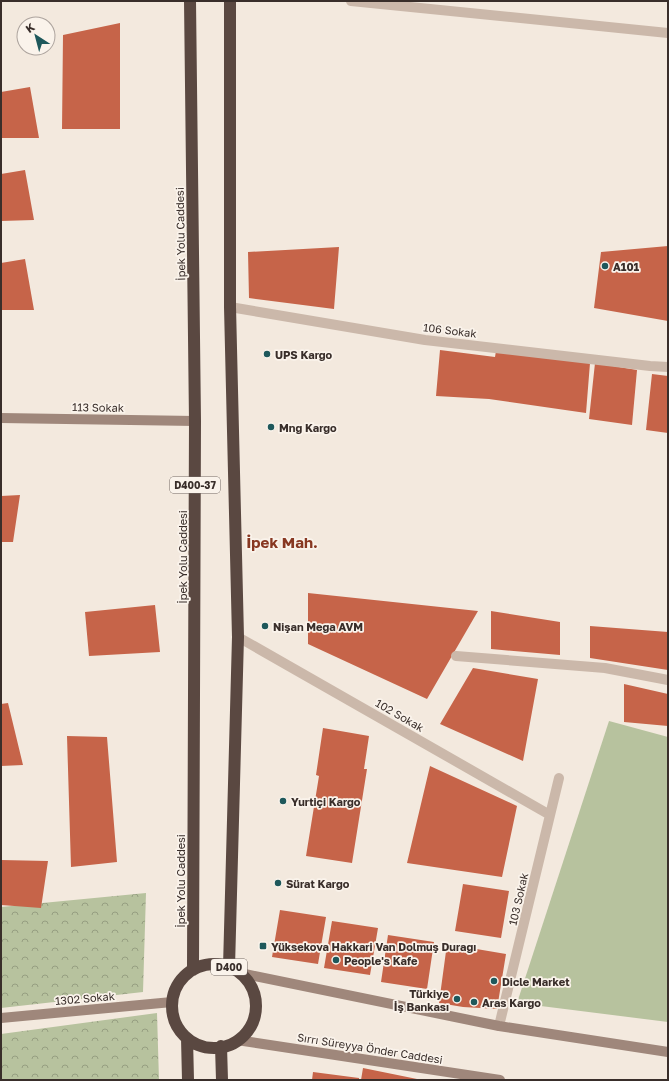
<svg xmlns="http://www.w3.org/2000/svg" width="669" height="1081" font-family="'Golos Text',sans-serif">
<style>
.forest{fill:url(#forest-crowns)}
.park{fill:#b7c29e}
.building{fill:#c66449}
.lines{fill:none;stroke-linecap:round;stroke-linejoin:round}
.street{stroke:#cbb8aa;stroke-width:10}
.secondary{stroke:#9f877b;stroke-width:10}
.highway{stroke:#5a4841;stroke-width:12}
.poi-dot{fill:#1e585b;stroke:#faf3eb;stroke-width:1.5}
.labels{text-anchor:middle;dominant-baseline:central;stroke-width:3.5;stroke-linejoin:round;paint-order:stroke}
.shield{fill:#faf3eb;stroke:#736964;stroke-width:1}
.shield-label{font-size:10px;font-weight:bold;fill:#392e2a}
.street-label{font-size:11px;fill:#392e2a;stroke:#faf3eb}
.poi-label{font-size:11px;font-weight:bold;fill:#392e2a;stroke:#faf3eb;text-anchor:start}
.district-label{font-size:15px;font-weight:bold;fill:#883822;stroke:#faf3eb}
</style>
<defs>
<pattern id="forest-crowns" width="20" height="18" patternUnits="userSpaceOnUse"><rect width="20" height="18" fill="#b7c29e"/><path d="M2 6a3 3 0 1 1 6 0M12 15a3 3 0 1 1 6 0" fill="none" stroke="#969e81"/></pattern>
</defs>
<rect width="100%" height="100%" fill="#f3e9de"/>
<path class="forest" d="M146 893 143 992 1 1008V907Z
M157 1013 159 1080H1V1034Z"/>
<path class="park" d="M609 721 668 737V1022L517 1003Z"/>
<path class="building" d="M120 23V129H62L63 35Z
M30 87 39 138H1V92Z
M25 170 34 220 1 221V174Z
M668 246V321L594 308 601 252Z
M339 247 334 309 249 298 248 252Z
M25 259 34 310H1V263Z
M440 350 495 357 496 351 590 363 586 413 489 399 436 396Z
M595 363 637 370 632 425 589 419Z
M652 374 668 376V433L646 430Z
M20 495 13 542H1V496Z
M308 593 478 611 427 699 308 644Z
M155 605 160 652 89 656 85 612Z
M491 611 560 622V655L491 649Z
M590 626 668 632V670L590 658Z
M473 668 538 679 523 761 440 724Z
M624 684 668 694V726L624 722Z
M8 703 23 765 1 766V704Z
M323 728 369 736 364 769H367L352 863 306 856 319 776 316 775Z
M67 736 107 737 117 862 71 867Z
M430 766 517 806 502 877 407 863Z
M1 860 48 861 41 908 1 905Z
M463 884 509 891 501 938 455 931Z
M280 910 326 917 318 964 272 957Z
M332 921 378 928 370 975 324 968Z
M388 935 434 942 427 989 381 982Z
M447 944 506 954 497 1009 463 1007 439 1003Z
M363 1068 417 1079V1080H361Z
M313 1072 359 1078V1080H312Z"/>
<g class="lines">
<path class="street" d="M351 1 668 33
M230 307 425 340 650 366 668 367
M238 637 550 815
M456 656 605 668 668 680
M499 1026 559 778"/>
<path class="secondary" d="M1 418 195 421
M240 973 499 1026 668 1052
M1 1018 172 1002
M237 1040 500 1080"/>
<path class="highway" d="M190 1 195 421 193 970
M172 1006a42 42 0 1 1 84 0a42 42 0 1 1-84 0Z
M229 967 238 637 230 307V1
M187 1038 188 1080
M221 1046 222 1080"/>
</g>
<g class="poi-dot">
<circle cx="605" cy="266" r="4"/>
<circle cx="267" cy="354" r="4"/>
<circle cx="271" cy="427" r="4"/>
<circle cx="265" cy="626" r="4"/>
<circle cx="283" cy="801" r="4"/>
<circle cx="278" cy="883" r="4"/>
<rect x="259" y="942" width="8" height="8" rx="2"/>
<circle cx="336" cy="960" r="4"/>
<circle cx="494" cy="981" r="4"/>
<circle cx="457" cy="999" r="4"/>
<circle cx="474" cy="1002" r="4"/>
</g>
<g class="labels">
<g class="shield">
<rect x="170" y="477" width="50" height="16" rx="3"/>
<rect x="211" y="959" width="36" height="16" rx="3"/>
</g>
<g class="shield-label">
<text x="195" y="485">D400-37</text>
<text x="229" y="967">D400</text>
</g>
<g class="street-label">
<text transform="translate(180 234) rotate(-91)">İpek Yolu Caddesi</text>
<text transform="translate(450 330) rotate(7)">106 Sokak</text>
<text transform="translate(98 407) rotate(1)">113 Sokak</text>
<text transform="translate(182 557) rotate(-90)">İpek Yolu Caddesi</text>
<text transform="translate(400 715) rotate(30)">102 Sokak</text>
<text transform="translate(180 881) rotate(-90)">İpek Yolu Caddesi</text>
<text transform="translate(518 899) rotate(-77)">103 Sokak</text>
<text transform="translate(85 998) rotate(-5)">1302 Sokak</text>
<text transform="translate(370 1048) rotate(9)">Sırrı Süreyya Önder Caddesi</text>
</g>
<g class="poi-label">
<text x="613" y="266">A101</text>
<text x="275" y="354">UPS Kargo</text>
<text x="279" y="427">Mng Kargo</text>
<text x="273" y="626">Nişan Mega AVM</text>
<text x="291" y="801">Yurtiçi Kargo</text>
<text x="286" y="883">Sürat Kargo</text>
<text x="271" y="946">Yüksekova Hakkari Van Dolmuş Durağı</text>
<text x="344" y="960">People's Kafe</text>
<text x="502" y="981">Dicle Market</text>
<text x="449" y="993" text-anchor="end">Türkiye<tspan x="449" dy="13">İş Bankası</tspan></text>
<text x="482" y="1002">Aras Kargo</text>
</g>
<g class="district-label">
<text x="282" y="542">İpek Mah.</text>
</g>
</g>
<rect width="669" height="1081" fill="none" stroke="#392e2a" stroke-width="4"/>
<g transform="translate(36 36) rotate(324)"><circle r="19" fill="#faf3eb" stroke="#ada49e"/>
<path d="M0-3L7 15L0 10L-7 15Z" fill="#1e585b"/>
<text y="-6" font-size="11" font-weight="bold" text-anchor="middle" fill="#392e2a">K</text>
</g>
</svg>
